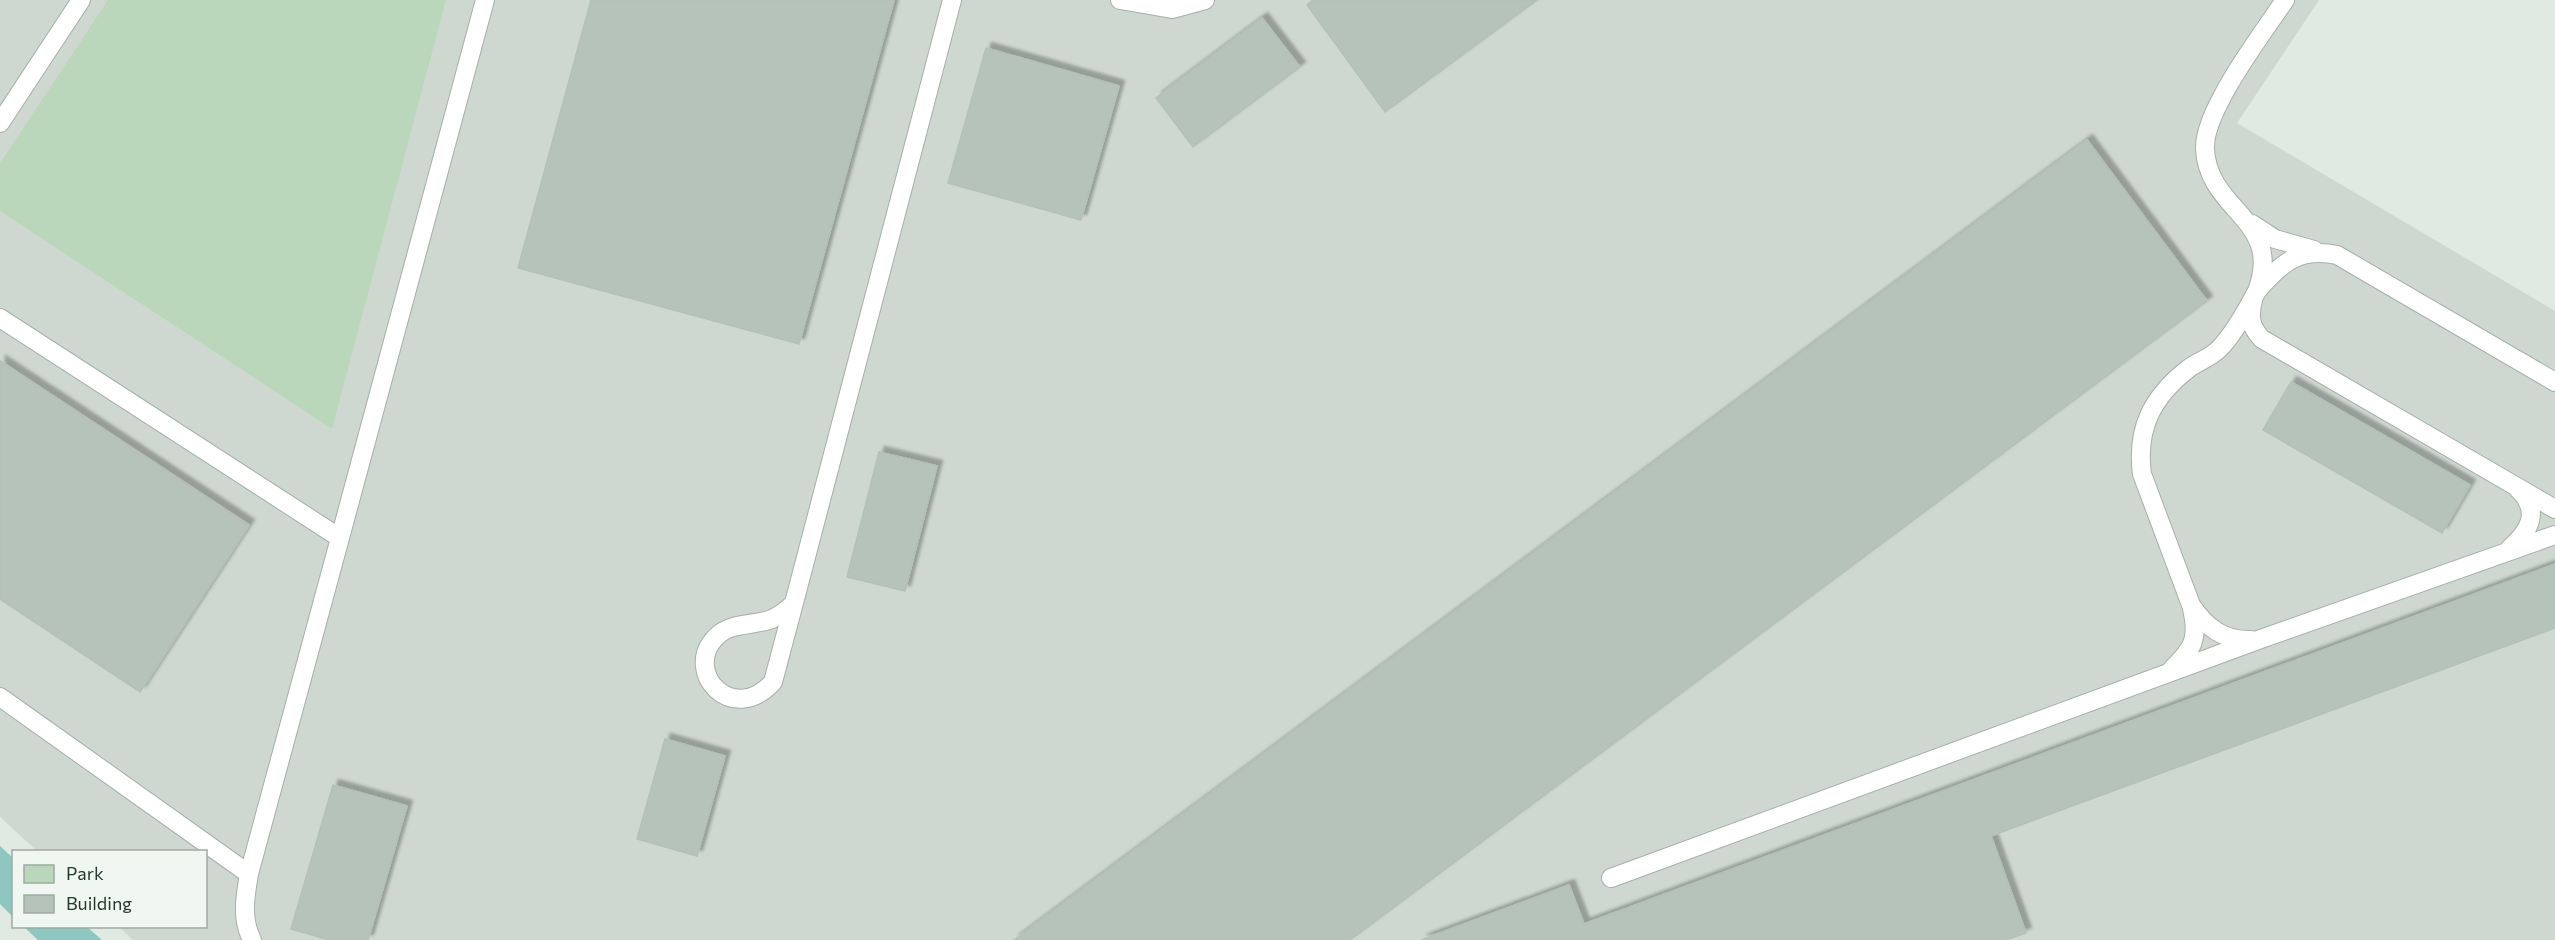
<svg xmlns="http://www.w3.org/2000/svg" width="2555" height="940" font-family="Commissioner,sans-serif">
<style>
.built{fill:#ced8d1}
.green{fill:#bbd7bb}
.water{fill:#8ec7c0}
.building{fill:#b6c3bb;stroke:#b3c1b8;stroke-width:1.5;filter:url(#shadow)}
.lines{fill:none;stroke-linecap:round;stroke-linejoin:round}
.service-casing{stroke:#a4b0a8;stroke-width:20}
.service{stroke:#fff;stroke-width:18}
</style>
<defs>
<filter id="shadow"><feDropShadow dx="5.5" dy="-5.5" stdDeviation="1.5" flood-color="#0004"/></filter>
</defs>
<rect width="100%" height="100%" fill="#e0e9e2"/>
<path class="built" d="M0 0H2319L2237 123 2555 311V940H133L119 927 206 926V852L37 851 0 817Z"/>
<path class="green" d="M108 0H446L332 429 0 211V163Z"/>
<path class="water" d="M0 846 13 858V917L0 904Z
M24 927H87L102 940H38Z"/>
<path class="building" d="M591 0H894L799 344 518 268Z
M1313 0H1537L1385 112 1307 5Z
M1262 18 1300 67 1193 147 1156 98Z
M986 48 1119 86 1081 220 948 183Z
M2087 140 2207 301 1350 940H1014Z
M0 361 249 525 140 692 0 599Z
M2291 382 2470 485 2442 533 2263 430Z
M879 452 937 466 905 591 847 577Z
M2555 564V628L1991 836 2026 933 2006 940H1421L1569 885 1584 924Z
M665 739 725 756 697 856 637 839Z
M333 785 407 806 368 940H329L291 929Z"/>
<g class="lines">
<g class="service-casing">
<path id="service" d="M1120 0 1172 9 1205 0
M2285 0C2263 33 2203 111 2205 149 2208 212 2284 219 2257 291 2281 263 2299 247 2337 255L2555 382
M0 123 81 0
M2252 224 2275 239 2314 250
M2253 300C2249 316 2250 327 2262 339L2555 509
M0 318 340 538 485 0
M2509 549C2530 531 2541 511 2518 489
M794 603 952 0
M794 603 773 682C732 727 682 671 716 637 730 622 754 626 772 619 780 615 788 609 794 603Z
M2251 640C2223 641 2206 627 2191 605L2142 474C2136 429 2152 397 2188 369 2197 362 2210 358 2219 349 2234 334 2247 310 2257 291
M2172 669C2193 649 2199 639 2192 609
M0 697 249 874
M1611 878 2258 640 2555 535
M252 940C241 918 245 898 249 874L340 538"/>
</g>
<use href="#service" class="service"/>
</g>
<rect x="12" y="850" width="195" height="78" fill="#f0f6f1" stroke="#9eaaa2" stroke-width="1.5"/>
<rect x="24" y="865" width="30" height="18" fill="#bbd7bb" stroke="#9eaaa2" stroke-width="1.5"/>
<text x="66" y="880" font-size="18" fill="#23372c">Park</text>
<rect x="24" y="895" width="30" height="18" fill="#b6c3bb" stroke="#9eaaa2" stroke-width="1.5"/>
<text x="66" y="910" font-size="18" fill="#23372c">Building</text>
</svg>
